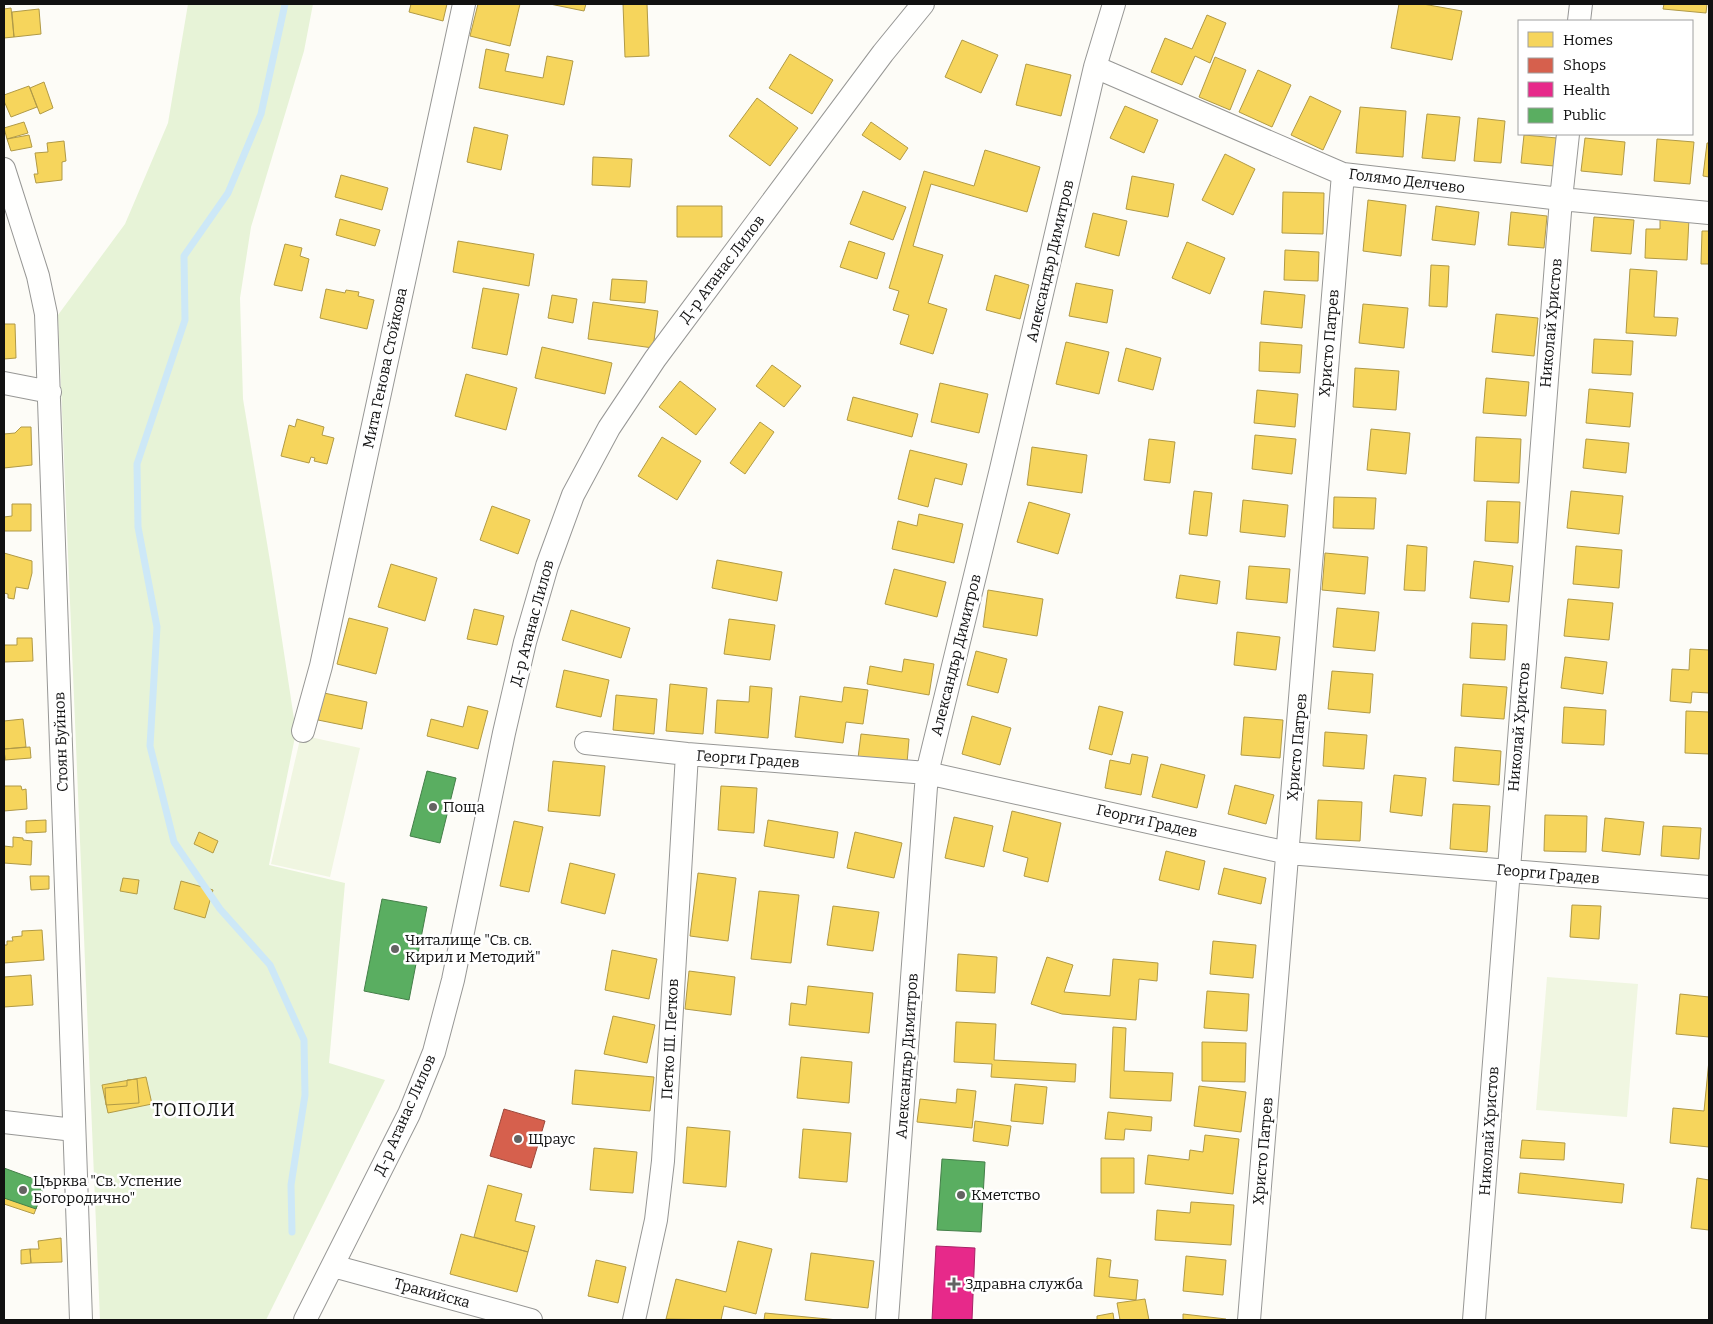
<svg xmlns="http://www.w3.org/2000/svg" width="1713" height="1324" font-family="Bitter,serif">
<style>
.green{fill:#e7f3d7}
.pitch{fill:#f0f6e1}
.homes{fill:#f6d55c;stroke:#b19a46}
.shops{fill:#d6604d;stroke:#9b483b}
.health{fill:#e7298a;stroke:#a72266}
.public{fill:#5aae61;stroke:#447f49}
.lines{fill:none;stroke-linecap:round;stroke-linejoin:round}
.stream{stroke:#cde8f7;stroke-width:7}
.minor-casing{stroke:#979795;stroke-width:24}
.minor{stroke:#fffffe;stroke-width:22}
.poi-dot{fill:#646362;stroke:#fff;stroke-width:2}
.labels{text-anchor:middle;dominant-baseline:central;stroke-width:5;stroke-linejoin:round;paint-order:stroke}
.street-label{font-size:15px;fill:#111;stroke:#fff}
.poi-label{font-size:15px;fill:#111;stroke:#fff;text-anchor:start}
.quarter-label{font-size:18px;letter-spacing:1px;fill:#111;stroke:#fff}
</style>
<rect width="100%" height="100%" fill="#fdfcf7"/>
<path class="green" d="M188 4H313L304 51 251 227 240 298 243 399 271 567 296 732 269 865 345 883 329 1063 385 1080 266 1320H100L58 315 125 224 168 123Z"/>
<path class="pitch" d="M301 735 360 748 330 877 271 864Z
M1547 977 1638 984 1627 1117 1536 1110Z"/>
<path class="homes" d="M411 4H447L443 21 409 12Z
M478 4H520L510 46 470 36Z
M550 4H586L584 11Z
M623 4H647L649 56 625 57Z
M1399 4H1423L1462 11 1452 60 1391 48Z
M1664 4H1707L1706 13 1663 9Z
M11 8 14 37 4 38V9Z
M39 9 41 34 14 37 12 12Z
M1207 15 1226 23 1210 63 1195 56 1182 85 1151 72 1165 38 1192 49Z
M962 40 998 55 981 93 945 77Z
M486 49 509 54 505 71 543 78 547 56 573 61 564 105 479 88Z
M790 54 833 80 812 114 769 88Z
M1215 57 1246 70 1230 110 1199 97Z
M1026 64 1071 75 1061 116 1016 105Z
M1258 70 1291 85 1272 127 1239 112Z
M44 82 53 108 40 114 30 88Z
M29 86 37 107 11 117 4 101V95Z
M1310 96 1341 111 1323 150 1291 135Z
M757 98 798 128 770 166 729 136Z
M1125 106 1158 120 1144 153 1110 138Z
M1360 107 1406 111 1403 157 1356 153Z
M1427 114 1460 117 1455 161 1422 158Z
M1478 118 1505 121 1501 163 1474 161Z
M24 122 28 133 7 139 4 128Z
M871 122 908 148 900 160 862 135Z
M474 127 508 135 501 170 467 162Z
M29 135 32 147 11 151 7 139Z
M1524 135 1557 138 1554 166 1521 163Z
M1585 138 1625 142 1622 175 1581 171Z
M1657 139 1694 142 1690 184 1654 181Z
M64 141 66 161 62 162V180L36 183 34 174H38L35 153 48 152 47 143Z
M1707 143H1709V177L1703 176Z
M985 150 1040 167 1027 212 931 184 913 246 943 255 928 303 947 309 933 354 900 344 909 315 893 310 899 291 889 288 924 171 974 186Z
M1225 154 1255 169 1233 215 1202 200Z
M593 157 632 159 630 187 592 185Z
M341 175 388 188 382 210 335 197Z
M1132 176 1174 184 1168 217 1126 209Z
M863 191 906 207 893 240 850 224Z
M1283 192 1324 193 1323 234 1282 233Z
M1368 200 1406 205 1401 256 1363 251Z
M677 206H722V237H677Z
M1436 206 1479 212 1475 245 1432 240Z
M1511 212 1547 216 1544 248 1508 245Z
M1093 213 1127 221 1119 256 1085 247Z
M1594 217 1634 220 1631 254 1591 251Z
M1660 217 1689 218 1687 260 1645 258 1646 229H1660Z
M340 219 380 230 375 246 336 235Z
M1702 231H1709V264H1701Z
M458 241 534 254 529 286 453 272Z
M849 241 885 253 877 279 840 267Z
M1187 242 1225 258 1210 294 1172 278Z
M285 244 302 248 300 256 309 259 302 291 274 285Z
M1285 250 1319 252 1318 281 1284 280Z
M1431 265 1449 266 1447 307 1429 306Z
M1630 269 1657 271 1654 317 1678 318 1676 336 1626 333Z
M995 275 1029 285 1020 319 986 310Z
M612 279 647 281 645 303 610 300Z
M1076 283 1113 290 1107 323 1069 316Z
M483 288 519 294 507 355 472 348Z
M326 289 345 293 346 290 359 292 358 296 374 300 367 329 320 318Z
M1264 291 1305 295 1302 328 1261 324Z
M552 295 577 299 573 323 548 318Z
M593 302 658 311 653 348 588 339Z
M1363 304 1408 308 1404 348 1359 343Z
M1496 314 1538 318 1534 356 1492 352Z
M4 324H15L16 358 4 359Z
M1594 339 1633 341 1631 375 1592 373Z
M1066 342 1109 352 1099 394 1056 384Z
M1260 342 1302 345 1300 373 1259 371Z
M542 347 612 363 605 394 535 378Z
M1126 348 1161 358 1153 390 1118 381Z
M772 365 801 386 784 407 756 386Z
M1355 368 1399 371 1396 410 1353 407Z
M466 374 517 388 506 430 455 416Z
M1486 378 1529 382 1526 416 1483 413Z
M680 381 716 409 696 435 659 407Z
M940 383 988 394 979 433 931 422Z
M1589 389 1633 393 1630 427 1586 423Z
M1257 390 1298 394 1295 427 1254 423Z
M853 397 918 414 912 437 847 420Z
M297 419 324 427 322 435 334 438 327 464 314 461 315 458 311 457 309 463 281 456 289 425 295 427Z
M760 422 774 432 745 474 730 463Z
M21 427H31L32 465 4 468V434L15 433Z
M1371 429 1410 433 1406 474 1367 470Z
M1255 435 1296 439 1292 474 1252 469Z
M662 437 701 461 677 500 638 476Z
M1476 437 1521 439 1519 483 1474 481Z
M1149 439 1175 442 1170 483 1144 480Z
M1586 439 1629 443 1626 473 1583 468Z
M1032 447 1087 455 1082 493 1027 485Z
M910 450 967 464 962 485 935 478 928 507 898 499Z
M1194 491 1212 493 1207 536 1189 534Z
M1571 491 1623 496 1619 534 1567 528Z
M1334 497 1376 498 1374 529 1333 528Z
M1243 500 1288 505 1285 537 1240 532Z
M1487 501 1520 502 1518 543 1485 541Z
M1029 502 1070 514 1058 554 1017 542Z
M12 504H31V531H4V517L12 516Z
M492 506 530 520 518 554 480 540Z
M919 514 963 524 954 563 892 549 898 521 917 526Z
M1407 545 1427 547 1425 591 1404 590Z
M1576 546 1622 550 1619 588 1573 584Z
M4 553 32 561V573L28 589 16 587 14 599 8 598V594L4 593Z
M1325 553 1368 557 1365 594 1322 590Z
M717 560 782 572 777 601 712 588Z
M1474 561 1513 566 1509 602 1470 598Z
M391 564 437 578 425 621 378 607Z
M1249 566 1290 569 1287 603 1246 599Z
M894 569 946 582 937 617 885 604Z
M1180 575 1220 581 1217 604 1176 598Z
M988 590 1043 599 1037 636 983 627Z
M1568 599 1613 603 1609 640 1564 636Z
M1337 608 1379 612 1375 651 1333 647Z
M474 609 504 616 497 645 467 639Z
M571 610 630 628 621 658 562 640Z
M349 618 388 628 376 674 337 664Z
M729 619 775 625 770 660 724 654Z
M1472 623 1507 625 1505 660 1470 658Z
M1237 632 1280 637 1276 670 1234 665Z
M17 638H32L33 661 4 662V645H17Z
M1690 649 1709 650V693L1692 692 1691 703 1670 701 1672 669 1689 670Z
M976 651 1007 659 998 693 967 685Z
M1565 657 1607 662 1603 694 1561 688Z
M904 659 934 664 929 695 867 684 870 666 902 672Z
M564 670 609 680 601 717 556 707Z
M1332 671 1373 674 1370 713 1328 709Z
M670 684 707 688 703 734 666 731Z
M1463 684 1507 687 1504 719 1461 716Z
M750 686 772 688 768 738 715 733 717 700 749 702Z
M844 687 868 690 863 724 846 722 843 743 795 737 800 696 842 702Z
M324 693 367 702 362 729 318 720Z
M616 695 657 699 654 734 613 730Z
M468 706 488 711 478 749 427 736 431 719 463 727Z
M1099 706 1123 712 1112 755 1089 749Z
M1564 707 1606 710 1604 745 1562 743Z
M1686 711 1709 712V754L1685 753Z
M972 716 1011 728 1000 765 962 754Z
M1244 717 1283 720 1280 758 1241 755Z
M23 719 26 747 4 749 5 759H4V721Z
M1325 732 1367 735 1364 769 1323 766Z
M861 734 909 739 907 763 858 758Z
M30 747 31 758 5 760 4 749Z
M1455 747 1501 751 1499 785 1453 781Z
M1132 754 1148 757 1141 795 1105 788 1110 760 1130 764Z
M553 761 605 766 600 816 548 811Z
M1161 764 1205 775 1197 808 1152 797Z
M1394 775 1426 778 1422 816 1390 812Z
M1235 785 1274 795 1266 824 1228 814Z
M4 786H21L22 790 26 789 27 809 4 811Z
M721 786 757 788 754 833 718 830Z
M1318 800 1362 802 1360 841 1316 839Z
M1453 804 1490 806 1487 852 1450 849Z
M1012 811 1061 823 1048 882 1024 876 1028 858 1003 851Z
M1545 815 1587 816 1586 852 1544 851Z
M954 817 993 826 984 867 945 858Z
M1605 818 1644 822 1640 855 1602 851Z
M46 820V832L26 833V821Z
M768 820 838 832 834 858 764 846Z
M514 821 543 827 529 892 500 886Z
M1663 826 1701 828 1699 859 1661 856Z
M199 832 218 841 213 853 194 844Z
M855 832 902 843 894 878 847 868Z
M13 837 23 838V840L32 841 31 865 4 863V846L13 847Z
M1166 851 1205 861 1199 890 1159 880Z
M570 863 615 874 605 914 561 903Z
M1224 868 1266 878 1261 904 1218 894Z
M698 873 736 878 728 941 690 936Z
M30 876H49V889L31 890Z
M123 878 139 880 137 894 120 891Z
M181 881 213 890 205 918 174 909Z
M759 891 799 895 791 963 751 959Z
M1572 905 1601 906 1599 939 1570 937Z
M833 906 879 912 873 951 827 945Z
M42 930 44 960 4 963V945H7V941H13L12 937 22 936V931Z
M1213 941 1256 945 1253 978 1210 974Z
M612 950 657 959 649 999 605 990Z
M958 954 997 957 995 993 956 991Z
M1047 957 1073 965 1064 992 1110 996 1113 959 1158 963 1157 981 1139 979 1136 1020 1062 1014 1031 1004Z
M689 971 735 977 731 1015 685 1009Z
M31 975 33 1005 4 1007V977Z
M808 986 873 993 869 1033 789 1025 791 1003 806 1005Z
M1207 991 1249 994 1247 1031 1204 1028Z
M1680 994 1709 997V1037L1676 1034Z
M613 1016 655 1025 647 1063 604 1054Z
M956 1022 996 1024 994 1060 1076 1064 1075 1082 991 1077 992 1064 954 1062Z
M1113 1027 1126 1028 1124 1071 1173 1073 1171 1101 1110 1098Z
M1202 1042 1246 1043 1245 1082 1202 1081Z
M801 1057 852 1062 849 1103 797 1098Z
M1709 1060V1147L1670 1143 1673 1108 1704 1111Z
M575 1070 654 1077 650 1111 572 1104Z
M146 1077 152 1104 108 1113 102 1085Z
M137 1079 139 1103 106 1105 105 1088 127 1086V1080Z
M1015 1084 1047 1087 1043 1124 1011 1121Z
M1199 1086 1246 1092 1241 1132 1194 1126Z
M957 1089 976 1091 972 1128 917 1122 920 1099 956 1103Z
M1108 1112 1152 1117 1151 1131 1125 1129 1124 1140 1105 1139Z
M975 1121 1011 1126 1008 1146 973 1141Z
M687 1127 730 1131 726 1187 683 1183Z
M803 1129 851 1133 847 1182 799 1178Z
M1205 1135 1239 1139 1233 1194 1145 1184 1148 1155 1189 1160 1190 1150 1203 1152Z
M1522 1140 1565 1143 1564 1160 1520 1158Z
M594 1148 637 1152 633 1193 590 1190Z
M1101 1158H1134V1193H1101Z
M1520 1173 1624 1184 1622 1203 1518 1193Z
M4 1175 43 1190 34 1214 4 1204Z
M1697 1178 1709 1180V1230L1691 1228Z
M488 1185 522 1194 515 1221 535 1226 528 1252 474 1237Z
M1191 1202 1234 1205 1231 1245 1155 1240 1157 1210 1190 1213Z
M461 1234 528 1252 517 1292 450 1274Z
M61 1238 62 1262 31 1263 30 1249H39L38 1241Z
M738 1241 772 1249 756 1314 724 1306 721 1320 666 1319 676 1279 726 1292Z
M30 1249 31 1263 21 1264V1250Z
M811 1253 874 1261 868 1308 805 1300Z
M1186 1256 1226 1260 1223 1295 1183 1291Z
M1097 1258 1111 1260 1109 1277 1138 1280 1136 1300 1094 1296Z
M596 1260 626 1267 618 1303 588 1296Z
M1145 1299 1149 1320H1120L1117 1303Z
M765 1313 838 1320H764Z
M1113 1313 1114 1320H1097V1316Z
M1183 1314 1226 1319V1320H1183Z"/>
<path class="shops" d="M504 1109 545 1121 531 1168 490 1156Z"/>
<path class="health" d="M936 1246 975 1248 972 1320H932Z"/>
<path class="public" d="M427 771 456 778 440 843 410 836Z
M382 899 427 907 409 1000 364 991Z
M942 1159 985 1162 981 1232 937 1230Z
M4 1168 45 1183 36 1209 4 1198Z"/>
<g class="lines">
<path class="stream" d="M285 4 261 114 228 193 184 256 185 320 137 464 138 527 157 627 150 746 174 842 220 909 270 965 304 1040 305 1095 291 1185 292 1232"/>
<g class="minor-casing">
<path id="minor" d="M1579 21 1581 4
M1095 67 1343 174 1561 199 1709 213
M4 169 38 276 46 314 81 1320
M4 383 50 392
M303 731 321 666 464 4
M586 743 687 754 927 773 1288 853 1709 887
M4 1122 74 1130
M333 1266 531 1320
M305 1320 409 1114 434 1052 453 980 504 733 525 642 547 566 573 495 609 428 655 359 883 53 923 4
M634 1320 656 1220 663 1161 687 754
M887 1320 927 773 1001 469 1095 67 1114 4
M1249 1320 1343 174
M1474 1320 1561 199 1568 134"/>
</g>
<use href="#minor" class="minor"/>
</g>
<g class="poi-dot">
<circle cx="433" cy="807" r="5"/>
<circle cx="395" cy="949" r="5"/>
<circle cx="518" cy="1139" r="5"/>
<circle cx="23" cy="1190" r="5"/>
<circle cx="961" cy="1195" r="5"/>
<path d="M951.5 1276.5h5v5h5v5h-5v5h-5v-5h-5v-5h5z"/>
</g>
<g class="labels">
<g class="street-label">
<text transform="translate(1407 181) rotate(7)">Голямо Делчево</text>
<text transform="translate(1050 261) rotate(-77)">Александър Димитров</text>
<text transform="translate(722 269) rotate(-53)">Д-р Атанас Лилов</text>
<text transform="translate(1551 323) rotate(-85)">Николай Христов</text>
<text transform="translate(1329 343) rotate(-85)">Христо Патрев</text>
<text transform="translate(385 368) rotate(-78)">Мита Генова Стойкова</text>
<text transform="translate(532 623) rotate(-75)">Д-р Атанас Лилов</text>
<text transform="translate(956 655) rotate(-76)">Александър Димитров</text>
<text transform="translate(1519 727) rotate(-85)">Николай Христов</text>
<text transform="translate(61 742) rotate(-92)">Стоян Буйнов</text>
<text transform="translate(1297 747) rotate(-85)">Христо Патрев</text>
<text transform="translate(748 759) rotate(4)">Георги Градев</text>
<text transform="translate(1147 821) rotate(13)">Георги Градев</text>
<text transform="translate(1548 874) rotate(5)">Георги Градев</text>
<text transform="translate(670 1039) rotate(-87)">Петко Ш. Петков</text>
<text transform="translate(907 1056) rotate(-86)">Александър Димитров</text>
<text transform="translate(405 1115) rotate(-66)">Д-р Атанас Лилов</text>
<text transform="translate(1489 1131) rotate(-86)">Николай Христов</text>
<text transform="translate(1263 1151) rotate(-85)">Христо Патрев</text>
<text transform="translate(432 1293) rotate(15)">Тракийска</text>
</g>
<g class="poi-label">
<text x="443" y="807">Поща</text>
<text x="405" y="940">Читалище "Св. св.<tspan x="405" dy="17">Кирил и Методий"</tspan></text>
<text x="528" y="1139">Щраус</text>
<text x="33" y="1181">Църква "Св. Успение<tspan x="33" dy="17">Богородично"</tspan></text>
<text x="971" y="1195">Кметство</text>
<text x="965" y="1284">Здравна служба</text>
</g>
<g class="quarter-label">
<text x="194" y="1110">ТОПОЛИ</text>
</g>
</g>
<rect width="1713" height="1324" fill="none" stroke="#111111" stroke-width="10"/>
<rect x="1518" y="20" width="175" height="115" fill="#ffffff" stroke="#a0a0a0"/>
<rect x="1528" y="32" width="25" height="15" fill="#f6d55c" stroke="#a0a0a0"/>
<text x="1563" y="45" font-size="15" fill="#111111">Homes</text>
<rect x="1528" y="58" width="25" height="15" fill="#d6604d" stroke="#a0a0a0"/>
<text x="1563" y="70" font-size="15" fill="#111111">Shops</text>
<rect x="1528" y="82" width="25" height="15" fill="#e7298a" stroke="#a0a0a0"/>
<text x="1563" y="95" font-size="15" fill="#111111">Health</text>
<rect x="1528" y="108" width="25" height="15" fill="#5aae61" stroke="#a0a0a0"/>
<text x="1563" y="120" font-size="15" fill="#111111">Public</text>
</svg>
